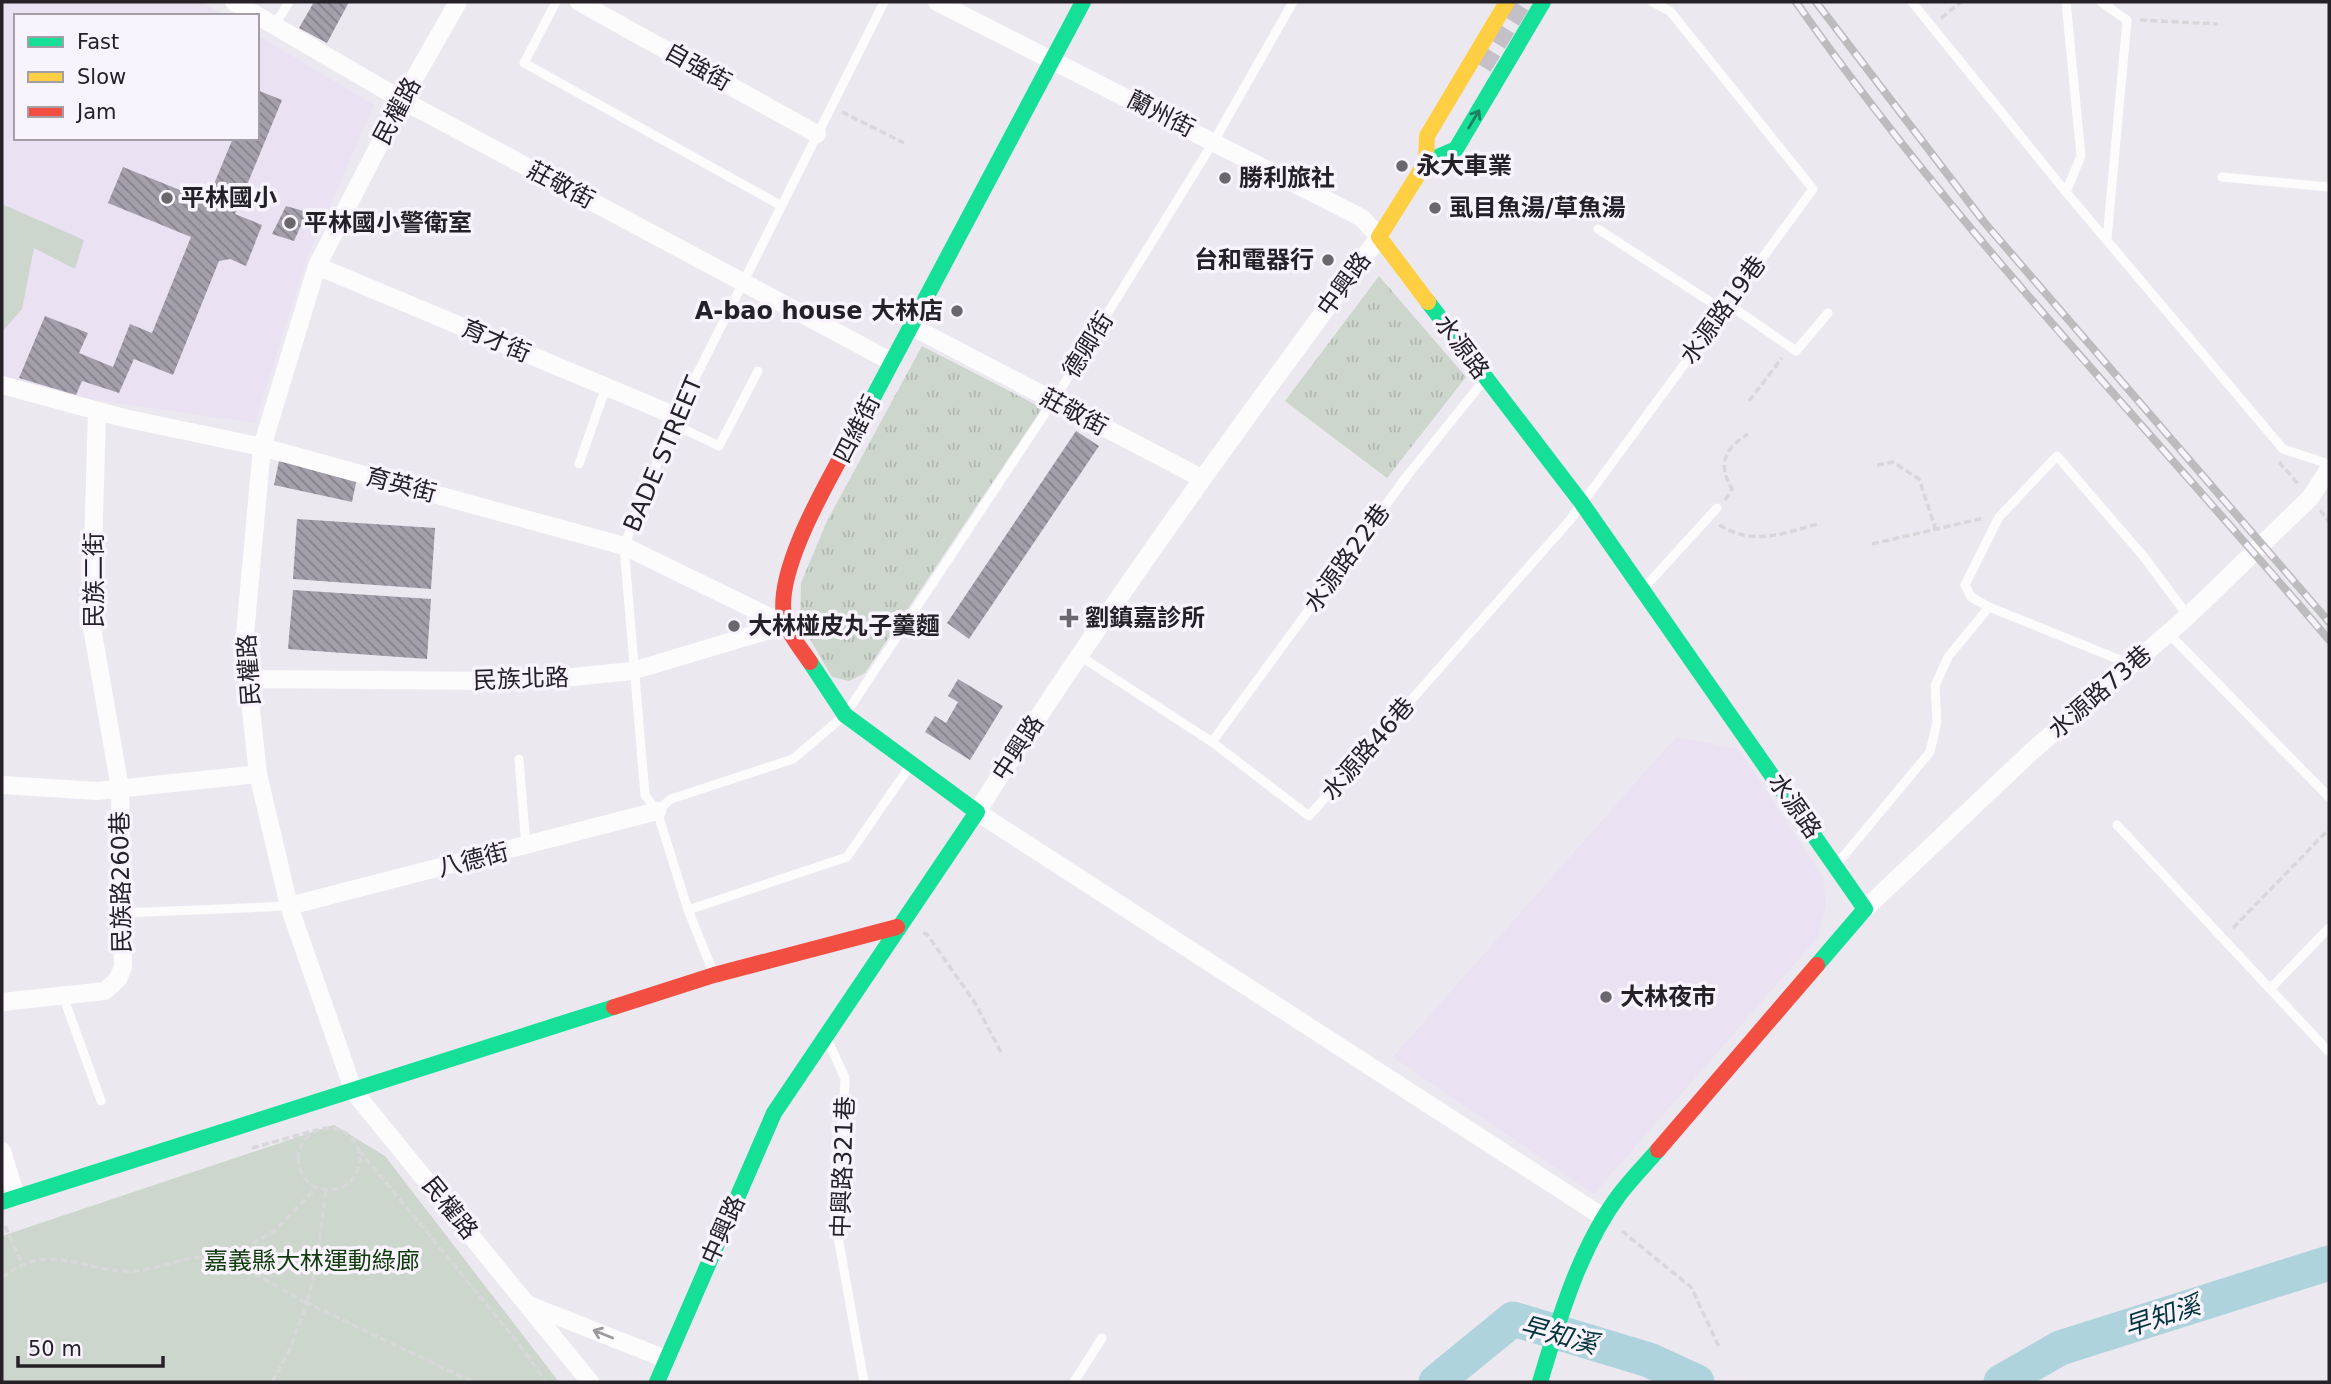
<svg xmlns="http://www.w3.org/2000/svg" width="2331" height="1384" font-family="'DejaVu Sans','Noto Sans TC',sans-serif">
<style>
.built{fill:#eae1f2}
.grass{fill:url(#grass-tufts)}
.park{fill:#cdd6cd}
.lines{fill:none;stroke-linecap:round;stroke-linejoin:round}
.river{stroke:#aed3dc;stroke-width:35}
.building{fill:url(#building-back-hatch)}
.street-tunnel{stroke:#c4c0c8;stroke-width:18;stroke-dasharray:18 9;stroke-linecap:butt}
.path{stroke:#d8d7d9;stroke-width:3.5;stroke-dasharray:7 3.5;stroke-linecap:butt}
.lane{stroke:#fcfcfd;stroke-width:9}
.street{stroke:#fcfcfd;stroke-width:18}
.fast{stroke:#16e098;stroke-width:16}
.slow{stroke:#ffcf43;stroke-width:16}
.jam{stroke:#f24e42;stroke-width:16}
.rail-casing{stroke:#bcbbbd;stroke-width:8}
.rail{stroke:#f8f3fd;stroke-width:5;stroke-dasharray:16;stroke-linecap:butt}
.oneway{stroke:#1e8060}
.oneway2{stroke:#9b999d}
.poi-dot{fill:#6b676d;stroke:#f8f3fd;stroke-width:2.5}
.labels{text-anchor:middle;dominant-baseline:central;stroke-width:7;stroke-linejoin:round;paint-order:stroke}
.street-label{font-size:24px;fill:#252127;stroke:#f8f3fd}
.poi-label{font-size:24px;font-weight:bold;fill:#252127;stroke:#f8f3fd;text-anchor:start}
.park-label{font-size:24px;fill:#103c0c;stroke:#f8f3fd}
.water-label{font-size:26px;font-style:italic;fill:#00333b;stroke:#f8f3fd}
</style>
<defs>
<pattern id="grass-tufts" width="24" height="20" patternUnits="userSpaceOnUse" patternTransform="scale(1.75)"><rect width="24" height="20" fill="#cdd6cd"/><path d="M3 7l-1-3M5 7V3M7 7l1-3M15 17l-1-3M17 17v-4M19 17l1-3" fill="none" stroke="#b0b7b0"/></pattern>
<pattern id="building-back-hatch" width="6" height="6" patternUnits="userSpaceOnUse" patternTransform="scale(1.75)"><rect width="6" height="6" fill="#a49faa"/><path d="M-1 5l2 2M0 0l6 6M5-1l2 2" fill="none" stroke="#85818a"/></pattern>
</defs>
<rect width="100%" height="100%" fill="#ece8f0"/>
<path class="built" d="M2 2H202L225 16H16V138H257V35L374 105 307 258 255 423 74 397 2 378Z
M1676 737 1739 749 1823 878 1826 905 1818 937 1594 1194 1393 1057Z"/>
<path class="grass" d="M1379 276 1466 377 1387 478 1285 401Z
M922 346 1042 408 865 673 849 681 832 677 800 622 801 583 827 521Z"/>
<path class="park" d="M2 204 84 240 75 269 34 248 22 309 2 332Z
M334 1125 385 1156 559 1382H2V1236Z"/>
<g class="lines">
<path class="river" d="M1436 1382 1513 1319 1649 1360 1697 1382
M2001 1382 2060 1348 2329 1263"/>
</g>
<path class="building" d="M314 2H349L327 43 299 28Z
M257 90 282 100 235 214 262 225 246 266 230 259 219 261 173 375 134 359 119 393 82 381 76 395 19 378 45 316 88 333 79 353 113 367 130 324 152 333 191 237 108 203 123 167 207 201 233 138H257Z
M286 206 307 212 294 241 272 234Z
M1076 431 1099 446 969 639 947 623Z
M279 461 357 478 352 502 274 485Z
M297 519 435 528 431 589 293 579Z
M293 590 431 599 427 659 288 649Z
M958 679 1003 706 970 760 925 732 935 716 946 723 958 702 948 696Z"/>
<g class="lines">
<path class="street-tunnel" d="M1483 67 1523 2"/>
<path class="path" d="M1941 18 1961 2
M2140 20 2218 24
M842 112 904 143
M1749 401 1782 358
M2279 462 2299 485
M1877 465 1893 462 1919 479 1936 530
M1725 500 1732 489C1717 464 1725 448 1748 434
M2320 510 2329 522
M1719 525C1755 546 1780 534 1818 524
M1872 544 1984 518
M2233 928 2329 829
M923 933 927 934 975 1003 1002 1054
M298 1159a31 31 0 1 1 62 0a31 31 0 1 1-62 0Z
M252 1148 317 1130
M359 1150 519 1344 546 1382
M5 1226 23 1266
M1622 1231 1691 1287 1720 1349
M225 1260 274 1231 316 1188
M2 1278C49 1238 89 1275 136 1271 160 1269 186 1256 210 1257 236 1258 282 1291 307 1303L316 1267 326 1191
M272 1382 289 1351 307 1303 473 1382"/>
<path class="lane" d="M556 2 524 63 780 205
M1912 2 2066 192 2283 449 2329 464
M2066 2 2081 156 2066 192
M2101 2 2127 20 2107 239
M274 26 289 2
M2222 177 2329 187
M1598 229 1723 310
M1728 304 1796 351 1828 313
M673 424 719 446 758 371
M579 464 606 387
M1644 588 1717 508
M1989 607 2130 664
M2168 633 2329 797
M1080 656 1212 742 1309 816 1570 520 1813 189 1670 11 1652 2
M1212 742 1407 476 1485 379
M519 759 526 847
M657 811 671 799 793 759 845 715 1054 400 1214 141 1293 2
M2117 825 2329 1052
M1837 864 1930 752 1937 722 1935 686 1948 657 1989 607 1971 597 1965 585 1999 517 2057 456 2144 557 2188 616
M688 910 847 857 910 766
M123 913 289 906
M713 972 688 910 657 811 645 795 624 546 676 416 884 2
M2270 989 2329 928
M63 996 101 1101
M827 1039 845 1078 838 1237 864 1382
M1074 1382 1102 1338"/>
<path class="street" d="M234 2 402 100 892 362
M458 2 402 100 317 266 262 447 244 645 258 774 289 906 354 1092 590 1382
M579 2 817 134
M937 2 1362 218 1379 237C1240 425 1102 614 977 812L1603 1217
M317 266 676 416
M911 326 1201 478
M2 385 124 418 262 447 624 546 786 625
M248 679 498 681 563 678 632 671 786 625
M2 785 97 791 258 774
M289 906 657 811
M1865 909 2030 753 2188 616 2310 498 2329 469
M2 1002 105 991 118 979 123 967 120 788 91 622 97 411
M2 1151 16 1197
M529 1305 666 1359"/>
<path class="fast" d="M1426 162 1456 149 1543 2
M1428 302 1581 502 1865 909 1817 965
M859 424 1083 2
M2 1202 614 1007
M657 1382 774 1113 977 812 845 715 810 662
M1540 1382C1559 1319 1579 1249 1619 1195 1631 1179 1645 1165 1658 1150"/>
<path class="slow" d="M1428 302 1379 237 1426 162 1427 136 1507 2"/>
<path class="jam" d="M810 662C803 651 792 639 787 626 766 579 836 468 859 424
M614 1007 714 975 897 927
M1658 1150 1817 965"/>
<g class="rail-casing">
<path id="rail" d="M1796 2C1955 229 2150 429 2329 640
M1816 2 1984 222 2329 622"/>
</g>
<use href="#rail" class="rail"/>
</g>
<defs><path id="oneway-shaft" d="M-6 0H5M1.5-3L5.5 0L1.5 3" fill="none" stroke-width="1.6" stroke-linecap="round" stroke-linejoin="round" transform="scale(1.75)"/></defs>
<use class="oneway" href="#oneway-shaft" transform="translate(1474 119) rotate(-59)"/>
<use class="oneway2" href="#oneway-shaft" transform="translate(603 1334) rotate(-158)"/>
<g class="poi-dot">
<circle cx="1402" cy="166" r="7"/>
<circle cx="1225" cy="178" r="7"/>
<circle cx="167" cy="198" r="7"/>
<circle cx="1435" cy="208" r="7"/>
<circle cx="290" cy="223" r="7"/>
<circle cx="1328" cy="260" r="7"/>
<circle cx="957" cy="311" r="7"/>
<path d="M1065.5 607.5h7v7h7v7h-7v7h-7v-7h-7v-7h7z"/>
<circle cx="734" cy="626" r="7"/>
<circle cx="1606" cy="997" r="7"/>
</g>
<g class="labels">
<g class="street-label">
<text transform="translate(698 67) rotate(29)">自強街</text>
<text transform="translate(397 111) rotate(-62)">民權路</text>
<text transform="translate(1161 114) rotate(27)">蘭州街</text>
<text transform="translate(561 185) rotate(28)">莊敬街</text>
<text transform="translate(1344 284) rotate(-54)">中興路</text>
<text transform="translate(1723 310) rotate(-54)">水源路19巷</text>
<text transform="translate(496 341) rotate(23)">育才街</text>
<text transform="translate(1088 345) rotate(-58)">德卿街</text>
<text transform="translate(1462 347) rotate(53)">水源路</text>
<text transform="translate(1074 412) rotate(28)">莊敬街</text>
<text transform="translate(857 429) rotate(-63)">四維街</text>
<text transform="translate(663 454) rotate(-67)">BADE STREET</text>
<text transform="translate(401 485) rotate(15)">育英街</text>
<text transform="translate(1347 558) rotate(-54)">水源路22巷</text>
<text transform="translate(94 580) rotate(-90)">民族二街</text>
<text transform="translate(249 670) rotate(-94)">民權路</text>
<text transform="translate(521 679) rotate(-2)">民族北路</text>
<text transform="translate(2100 692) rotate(-41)">水源路73巷</text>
<text transform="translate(1018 748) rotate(-57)">中興路</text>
<text transform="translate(1368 749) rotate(-49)">水源路46巷</text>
<text transform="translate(1795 806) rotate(55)">水源路</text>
<text transform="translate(473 860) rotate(-14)">八德街</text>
<text transform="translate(121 882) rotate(-91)">民族路260巷</text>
<text transform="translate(843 1167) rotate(-88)">中興路321巷</text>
<text transform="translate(450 1208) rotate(51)">民權路</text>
<text transform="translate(723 1230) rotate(-66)">中興路</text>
</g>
<g class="poi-label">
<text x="1416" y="166">永大車業</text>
<text x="1239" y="178">勝利旅社</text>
<text x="181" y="198">平林國小</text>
<text x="1449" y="208">虱目魚湯/草魚湯</text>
<text x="304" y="223">平林國小警衛室</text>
<text x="1314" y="260" text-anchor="end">台和電器行</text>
<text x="943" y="311" text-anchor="end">A-bao house 大林店</text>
<text x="1085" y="618">劉鎮嘉診所</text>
<text x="748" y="626">大林椪皮丸子羹麵</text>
<text x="1620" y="997">大林夜市</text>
</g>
<g class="park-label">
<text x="312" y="1261">嘉義縣大林運動綠廊</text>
</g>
<g class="water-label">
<text transform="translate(2162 1316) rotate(-18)">早知溪</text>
<text transform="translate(1559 1335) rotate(15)">早知溪</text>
</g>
</g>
<rect width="2331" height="1384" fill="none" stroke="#252127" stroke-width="7"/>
<rect x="14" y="14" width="245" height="126" fill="#f8f3fd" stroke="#a49fa7" stroke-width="2"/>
<rect x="28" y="37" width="35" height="10" fill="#16e098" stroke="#a49fa7" stroke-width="2"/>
<text x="77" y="49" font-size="21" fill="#252127">Fast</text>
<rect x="28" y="72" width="35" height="10" fill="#ffcf43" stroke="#a49fa7" stroke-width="2"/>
<text x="77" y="84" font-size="21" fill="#252127">Slow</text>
<rect x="28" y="107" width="35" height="10" fill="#f24e42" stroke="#a49fa7" stroke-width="2"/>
<text x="77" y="119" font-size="21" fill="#252127">Jam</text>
<path d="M18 1356v10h145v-10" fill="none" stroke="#252127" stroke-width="3.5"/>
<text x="28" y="1356" font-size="21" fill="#252127" stroke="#f8f3fd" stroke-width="5" paint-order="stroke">50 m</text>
</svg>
